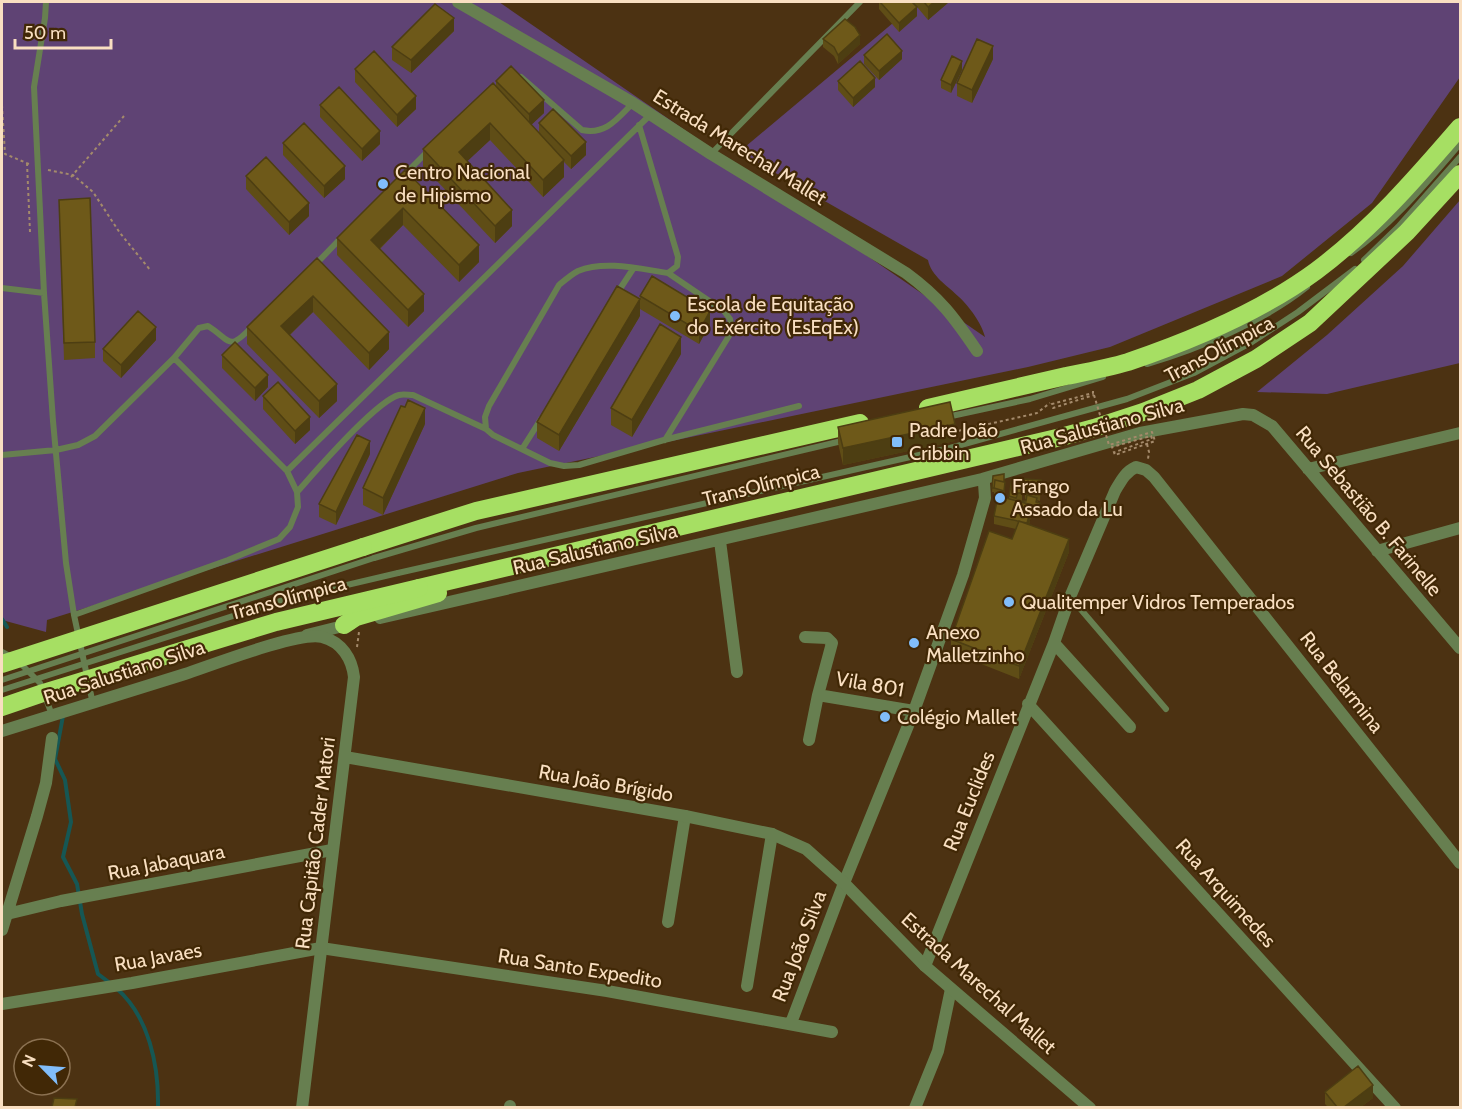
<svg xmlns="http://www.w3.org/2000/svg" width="1462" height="1109" font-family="Cabin,sans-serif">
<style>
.green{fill:#5f4374}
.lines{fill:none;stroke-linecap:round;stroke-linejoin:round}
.stream{stroke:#165754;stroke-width:4}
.path{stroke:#a48a6b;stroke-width:2;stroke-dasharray:3 3;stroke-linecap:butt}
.service{stroke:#677f50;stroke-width:6}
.minor{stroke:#677f50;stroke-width:12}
.tertiary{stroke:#677f50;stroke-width:12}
.motorway{stroke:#a6df63;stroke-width:18}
.path-bridge{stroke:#a48a6b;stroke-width:2;stroke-dasharray:3 3;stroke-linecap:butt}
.service-bridge{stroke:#677f50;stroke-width:6}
.motorway-bridge{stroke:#a6df63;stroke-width:18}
.wall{fill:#5f4d16}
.shaded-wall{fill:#4d3e12}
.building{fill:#6e5919;stroke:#4d3e12;stroke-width:1.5}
.poi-dot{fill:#81bdfa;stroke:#412806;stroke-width:2}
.labels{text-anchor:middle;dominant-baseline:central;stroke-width:4.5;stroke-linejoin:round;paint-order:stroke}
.street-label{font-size:20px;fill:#f9dfc1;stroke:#412806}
.poi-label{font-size:20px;fill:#f9dfc1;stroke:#412806;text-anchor:start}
</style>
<rect width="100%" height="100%" fill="#4c3212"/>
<path class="green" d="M2 2H499L985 337C982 324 969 306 959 297 948 286 931 276 928 260L739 152 918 2H1460V77L1372 203 1282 276 1110 347 1028 367 518 473 47 620 46 632 2 620Z
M1460 200V363L1327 394 1257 392 1327 335 1403 266Z"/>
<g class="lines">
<path class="stream" d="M2 619 7 627
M63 716 55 759 65 780 71 822 63 857 77 884 82 914 98 974 110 983
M116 988C149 1016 159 1066 158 1108"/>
<path class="path" d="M2 105 5 154 29 164
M27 163 30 232
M48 170 73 175 93 192 120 233 151 271
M71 177 124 116
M1093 391V393L1052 404 1053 408 1094 395
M953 432 1029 415 1037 413 1050 403
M1147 444 1149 452 1148 459
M357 647 359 632"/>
<path class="service" d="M46 2 45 18 34 87 44 293 53 421 66 563 74 615 93 704
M521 77 582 130C606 135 617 119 633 103
M639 125 678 257 677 266 668 273C640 269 605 260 578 271 572 274 565 280 559 285L489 406 485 417 486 429 493 435 550 463 564 466 579 465 664 440 799 406
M711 154 860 2
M402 177 428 151
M1351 253C1393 224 1427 182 1460 144
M1364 260 1398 227 1460 157
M315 265 341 238
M2 288 44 293
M616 295 633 269
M1147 364C1200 349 1264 321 1307 287
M947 417 1030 399 1103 377
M665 440 732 331 730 319 724 311 668 273
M522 449 541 419
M2 455 56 450 78 445 95 436 174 358 199 328 208 326C232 341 227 352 252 327
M287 471 650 115
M297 492C316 471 376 401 399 395 403 394 409 395 413 395L486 429
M374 558 476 528 846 440
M398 573 950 448 1127 399 1194 373 1252 342 1298 312 1355 269
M1071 598 1166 709
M74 615 228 560 279 539 290 527 298 507 297 492 287 471 174 358
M2 652 17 660 40 683 52 715"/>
<path class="minor" d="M458 2 633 103 711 154 906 273C940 298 954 317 977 351
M1308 469 1460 433
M720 541 737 672
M1377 551 1460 528
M380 618 982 479 1140 433 1243 414 1253 415 1272 426 1460 648
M307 635 351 624
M805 637 827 638 832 643 818 695
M1054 643 1130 727
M1028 704 1395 1108
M809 740 818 695 914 711
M7 914 61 901 332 850
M668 922 685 816
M2 930 37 816 46 783 52 738
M925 966 1054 643 1070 597 1115 491C1121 481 1125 472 1136 467L1146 470 1154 477 1460 863
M747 986 772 834
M2 1004 132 983 321 948 607 991 832 1032
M791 1023 844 883 914 711 963 575 985 498 984 483 982 479
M510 1108V1106
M915 1108 938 1051 951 989"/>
<path class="tertiary" d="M2 731C63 712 124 693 185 674 212 665 300 631 322 637 342 642 352 659 354 677L302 1108
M345 757 685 816 772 834 806 849 844 883 925 966 1090 1108"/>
<path class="motorway" d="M928 408C974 397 1020 387 1066 376 1086 372 1108 368 1128 362 1190 341 1263 310 1316 271 1371 230 1416 178 1460 127
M363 547 476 511 860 423
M419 588 1061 437 1094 428 1143 412 1198 390 1256 359 1310 323 1407 232 1460 174
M344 625 356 617 438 593"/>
<path class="path-bridge" d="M1094 395 1109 445 1152 432 1155 441 1115 455 1112 447 1151 436 1152 439 1115 452"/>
<path class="service-bridge" d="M2 680 374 558
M2 690 283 600 398 573"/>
<path class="motorway-bridge" d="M2 664 363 547
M2 707 43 693 276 622 419 588"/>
</g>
<path class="wall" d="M879 2H912L917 16 899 32 879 9Z
M913 2H949L928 20Z
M454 31 411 73 392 60V47Z
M823 39 860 44 838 64 834 56 823 47Z
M864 55 902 59 879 80 864 64Z
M993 59 972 103 957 96V83Z
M355 69 416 109 397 127 355 82Z
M962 70 951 93 941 88V80Z
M496 81 544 113 531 125 539 133V123L586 155 571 169 564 162V177L543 197 490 140 467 161 512 226 495 243 423 166V149L496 87Z
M838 81 875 87 853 107 838 90Z
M320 105 380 144 362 161 320 117Z
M283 143 345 179 324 198 283 155Z
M405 170 479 262 459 282 403 225 380 249 424 311 408 327 337 255V238Z
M246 176 309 216 289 235 246 189Z
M59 200 95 342V358L64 360Z
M317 258 389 349 369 370 313 312 290 335 337 401 319 418 247 344V327Z
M640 296 710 324 699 344 640 309Z
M640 316 559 451 537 438V422Z
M156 340 121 378 103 361V349Z
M681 354 632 437 611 425V408Z
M222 355 268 387 255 401 222 368Z
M263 396 310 430 295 444 263 409Z
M425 424 383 515 363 505V488Z
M838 427 955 441 843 465 838 443Z
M370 454 336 525 319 517V504Z
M993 476 1004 482 1005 498 1009 499V496L1022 478V501H1026V499H1025L1024 479 1041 480 1040 501 1037 500 1040 507 1039 512 1032 511 1029 525 1069 552 1019 679 951 652V639L1012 539 1016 529 994 524V516L997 502 994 501V492H992Z
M1325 1092 1373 1098 1361 1107H1328L1325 1104Z"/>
<path class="shaded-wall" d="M934 2H949L928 20V7Z
M917 7V16L899 32V23Z
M454 18V31L411 73V60Z
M860 35V44L838 64V55Z
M993 46V59L972 103V90Z
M902 51V59L879 80V71Z
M962 61V70L951 93V85Z
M875 78V87L853 107V98Z
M416 96V109L397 127V115Z
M544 100V113L529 127V114Z
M490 123V140L459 169V152Z
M380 131V144L362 161V149Z
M586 142V155L571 169V156Z
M564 160V177L543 197V180Z
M345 166V179L324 198V186Z
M309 203V216L289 235V222Z
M403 208V225L371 257V240Z
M512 210V226L495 243V226Z
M479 245V262L459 282V265Z
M424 294V311L408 327V310Z
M313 296V312L281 343V326Z
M640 299V316L559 451V435Z
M710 311V324L699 344V331Z
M156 327V340L121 378V365Z
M389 332V349L369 370V353Z
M681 337V354L632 437V420Z
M268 375V387L255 401V388Z
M337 384V401L319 418V401Z
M425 408V424L383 515V498Z
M310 417V430L295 444V431Z
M955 424V441L843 465V448Z
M370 441V454L336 525V512Z
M1032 505V513L1027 532V523Z
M1069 539V552L1019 679V666Z
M1373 1085V1098L1361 1107H1344Z"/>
<path class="building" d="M880 2H912L917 7 899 23Z
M924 2H934L928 7Z
M435 4 454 18 411 60 392 47Z
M845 19 855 27 860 35 838 55 834 47 823 39Z
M887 34 902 51 879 71 864 55Z
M977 39 993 46 972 90 957 83Z
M374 51 416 96 397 115 355 69Z
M952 56 962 61 951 85 941 80Z
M860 61 875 78 853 98 838 81Z
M511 66 544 100 529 114 496 81Z
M493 83 564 160 543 180 490 123 459 152 512 210 495 226 423 149Z
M339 87 380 131 362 149 320 105Z
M553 109 586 142 571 156 539 123Z
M304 123 345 166 324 186 283 143Z
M266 157 309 203 289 222 246 176Z
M405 170 479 245 459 265 403 208 371 240 424 294 408 310 337 238Z
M90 198 95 342 64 343 59 200Z
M317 258 389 332 369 353 313 296 281 326 337 384 319 401 247 327Z
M652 276 710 311 699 331 640 296Z
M617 286 640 299 559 435 537 422Z
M138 311 156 327 121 365 103 349Z
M660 324 681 337 632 420 611 408Z
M235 342 268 375 255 388 222 355Z
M278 382 310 417 295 431 263 396Z
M408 400 425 408 383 498 363 488 401 406 405 407Z
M950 402 955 424 843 448 838 427Z
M357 435 370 441 336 512 319 504Z
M1004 474V482L995 480 994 488H992L993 476Z
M1022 478V493H1018L1016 498 1009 496 1012 479Z
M1024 479 1041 480 1040 492 1025 490Z
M995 480 1005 482 1004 491 994 488Z
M1027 495 1037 498 1036 502 1040 503 1039 508 1031 506 1032 505 1022 502V501H1026Z
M998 496 1032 505 1027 523 994 516Z
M1019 521 1069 539 1019 666 951 639 989 531 1012 539Z
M1358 1066 1373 1085 1344 1107H1337L1325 1092Z
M54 1098 77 1099 75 1107H52Z"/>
<g class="poi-dot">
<circle cx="383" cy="184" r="6"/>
<circle cx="675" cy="316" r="6"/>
<rect x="891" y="436" width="12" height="12" rx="3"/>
<circle cx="1000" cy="498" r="6"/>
<circle cx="1009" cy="602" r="6"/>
<circle cx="914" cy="643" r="6"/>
<circle cx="885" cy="717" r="6"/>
</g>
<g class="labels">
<g class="street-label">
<text transform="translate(740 147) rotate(32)">Estrada Marechal Mallet</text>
<text transform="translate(1219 349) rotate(-28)">TransOlímpica</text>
<text transform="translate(1102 426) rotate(-15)">Rua Salustiano Silva</text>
<text transform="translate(761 485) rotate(-14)">TransOlímpica</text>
<text transform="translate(1369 511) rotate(50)">Rua Sebastião B. Farinelle</text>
<text transform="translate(595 549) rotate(-13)">Rua Salustiano Silva</text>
<text transform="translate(288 598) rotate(-15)">TransOlímpica</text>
<text transform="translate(124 672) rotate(-18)">Rua Salustiano Silva</text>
<text transform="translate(1342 682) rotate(52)">Rua Belarmina</text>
<text transform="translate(870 684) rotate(10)">Vila 801</text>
<text transform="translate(606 783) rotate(10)">Rua João Brígido</text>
<text transform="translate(969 801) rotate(-68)">Rua Euclides</text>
<text transform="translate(315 843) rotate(-83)">Rua Capitão Cader Matori</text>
<text transform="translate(166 862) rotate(-11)">Rua Jabaquara</text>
<text transform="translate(1226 893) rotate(48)">Rua Arquimedes</text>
<text transform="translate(799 946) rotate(-69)">Rua João Silva</text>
<text transform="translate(158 957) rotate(-10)">Rua Javaes</text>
<text transform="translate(580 968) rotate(9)">Rua Santo Expedito</text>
<text transform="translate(979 983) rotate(42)">Estrada Marechal Mallet</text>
</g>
<g class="poi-label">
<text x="395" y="172">Centro Nacional<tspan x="395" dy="23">de Hipismo</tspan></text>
<text x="687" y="304">Escola de Equitação<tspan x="687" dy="23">do Exército (EsEqEx)</tspan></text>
<text x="909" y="430">Padre João<tspan x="909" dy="23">Cribbin</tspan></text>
<text x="1012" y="486">Frango<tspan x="1012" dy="23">Assado da Lu</tspan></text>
<text x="1021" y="602">Qualitemper Vidros Temperados</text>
<text x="926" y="632">Anexo<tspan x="926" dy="23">Malletzinho</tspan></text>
<text x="897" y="717">Colégio Mallet</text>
</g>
</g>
<rect width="1462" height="1109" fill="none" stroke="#f9dfc1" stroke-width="6"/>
<g transform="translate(42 1067) rotate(295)"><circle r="28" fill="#412806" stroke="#8b7151" stroke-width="1.5"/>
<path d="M0-4.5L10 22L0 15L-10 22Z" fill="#81bdfa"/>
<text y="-9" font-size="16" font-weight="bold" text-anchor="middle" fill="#f9dfc1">N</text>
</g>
<path d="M15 39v9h96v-9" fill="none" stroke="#f9dfc1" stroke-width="3"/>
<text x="24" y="39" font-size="18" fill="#f9dfc1" stroke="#412806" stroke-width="4.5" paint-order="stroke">50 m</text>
</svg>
